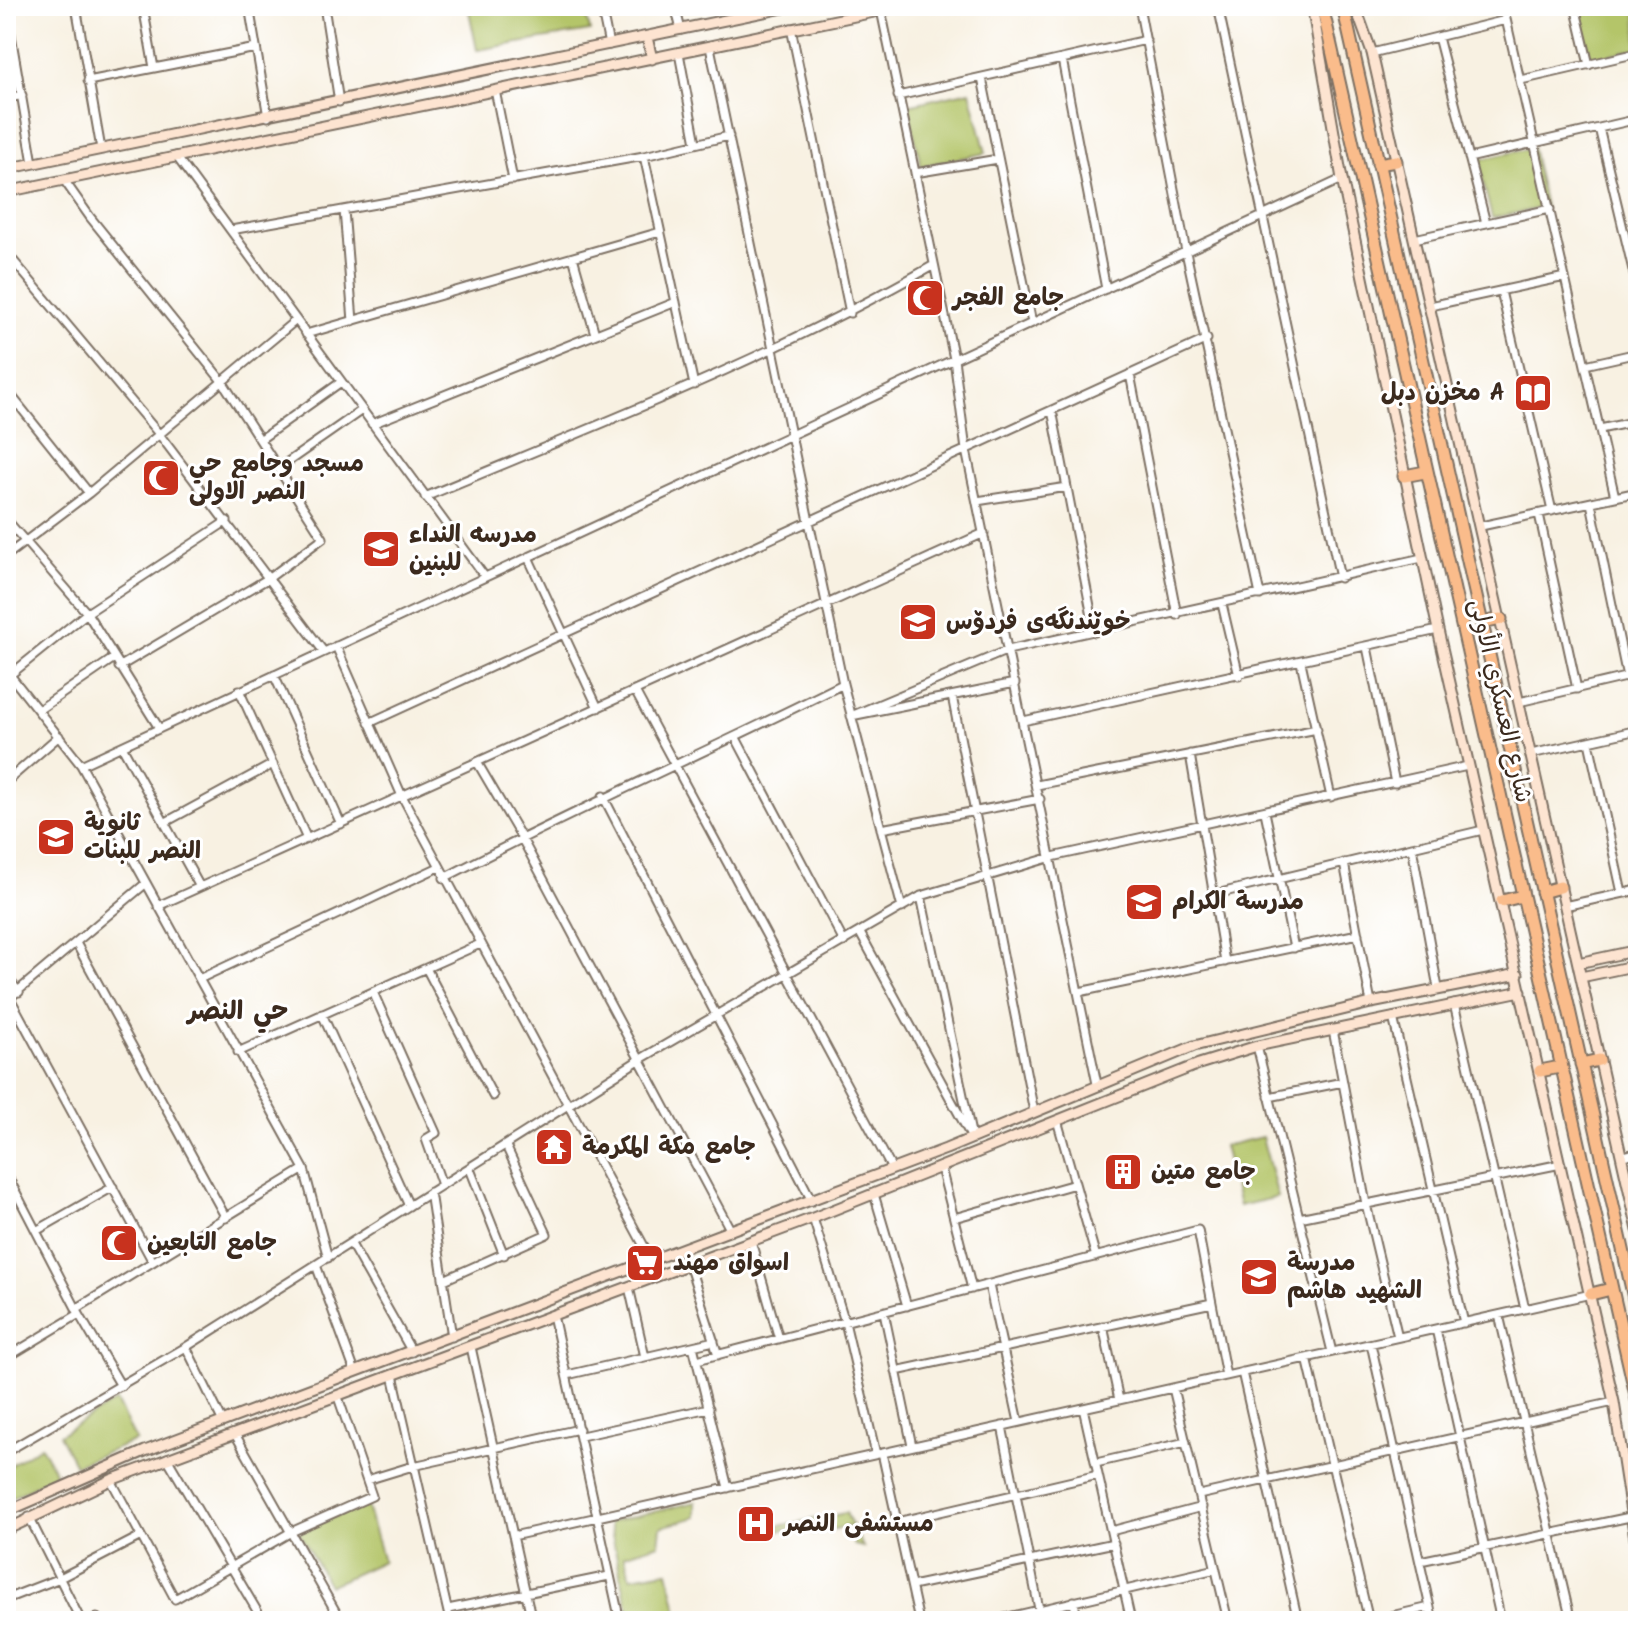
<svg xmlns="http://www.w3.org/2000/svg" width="1644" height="1627" font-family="Kalam,'Playpen Sans Arabic',sans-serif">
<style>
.green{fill:#b4c569;stroke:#787844;stroke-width:2}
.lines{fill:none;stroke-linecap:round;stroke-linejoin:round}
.street-casing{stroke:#7d7063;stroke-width:11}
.secondary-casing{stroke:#7d7063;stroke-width:13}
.primary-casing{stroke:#7d7063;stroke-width:15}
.street{stroke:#fff;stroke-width:7}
.secondary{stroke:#fde4d1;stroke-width:9}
.primary{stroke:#fabc8b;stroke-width:11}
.labels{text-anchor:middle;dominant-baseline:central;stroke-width:6;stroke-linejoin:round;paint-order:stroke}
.poi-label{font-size:24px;font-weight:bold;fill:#3b2a1e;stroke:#fff;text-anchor:start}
.street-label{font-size:24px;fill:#3b2a1e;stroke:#fff}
.neighbourhood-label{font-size:26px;font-weight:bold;fill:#3b2a1e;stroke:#fff}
</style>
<rect width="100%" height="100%" fill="#fff"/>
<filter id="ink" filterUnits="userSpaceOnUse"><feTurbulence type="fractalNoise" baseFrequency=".0125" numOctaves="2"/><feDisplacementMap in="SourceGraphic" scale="16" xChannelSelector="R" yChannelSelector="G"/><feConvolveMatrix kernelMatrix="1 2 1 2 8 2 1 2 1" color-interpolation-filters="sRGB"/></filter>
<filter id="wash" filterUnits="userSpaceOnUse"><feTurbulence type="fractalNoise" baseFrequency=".006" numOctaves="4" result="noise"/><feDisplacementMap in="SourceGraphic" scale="32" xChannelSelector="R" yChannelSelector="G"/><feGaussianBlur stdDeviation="1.8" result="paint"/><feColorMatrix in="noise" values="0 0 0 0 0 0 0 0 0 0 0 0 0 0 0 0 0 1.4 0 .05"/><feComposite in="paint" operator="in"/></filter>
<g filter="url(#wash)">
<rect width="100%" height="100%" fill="#f8f1e2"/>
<path class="green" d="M468 6H584L590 31 477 50Z
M1589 6H1636L1638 48 1591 59 1579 8Z
M970 91 986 153 921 166 908 105Z
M1532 148 1545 207 1492 218 1478 160Z
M1262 1137 1278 1197 1239 1206 1224 1146Z
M116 1401 136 1441 75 1465 59 1435Z
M41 1446 56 1474 6 1501V1468Z
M696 1502V1517L661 1527 659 1544 624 1555 631 1577 668 1571 680 1621H631L609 1522Z
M366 1503 383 1561 329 1586 299 1532Z
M846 1513 863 1547 854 1545 849 1526 813 1534 811 1525 765 1534 763 1529Z"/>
</g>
<g filter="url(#ink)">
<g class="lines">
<g class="street-casing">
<path id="street" d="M6 6 33 163
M76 6 101 149
M143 6 154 68
M249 6 268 117
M324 6 339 102
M601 6 609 45
M675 6 681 30
M1139 6 1186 252 1260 595
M1218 6 1340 578
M1503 6 1615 497
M1575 6 1589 65
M881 10 954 359 966 450 1097 1084
M791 28 850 313
M1438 37 1486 223
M710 47 843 684 902 908
M679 53 696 143
M1372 53 1506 20
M1062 59 1106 289
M982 78 1032 323
M1521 80 1638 53
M88 81 256 48
M495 90 513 180
M898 96 1146 40
M6 99 22 95
M1599 128 1638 291
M176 156 485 577
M644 156 694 385
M1469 158 1638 119
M915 173 998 159
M64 180 90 217 222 381 323 538 269 578 119 667
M344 210 353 321
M231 230 644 156 729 136
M1414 239 1550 209
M6 252 159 434 324 652
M573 257 595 334
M1501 291 1552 511
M1430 306 1565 277
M306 334 660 232
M1585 365 1638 353
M1130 374 1177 615
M6 389 89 493
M1052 410 1095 632
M372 424 676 302
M1600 429 1638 421
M261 439 341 382
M279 468 362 410
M425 497C597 425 772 358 934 265
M977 501 1067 487
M1591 503 1627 677
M1539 514 1577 689
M6 519 87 613 159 728
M1481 526 1638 492
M6 556 89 493 296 320
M528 557 598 708
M1222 604 1239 676
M336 646 402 796 652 1261
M1367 647 1395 783
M1301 662 1331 797
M6 670 81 765 304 1169 328 1258
M10 675 87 613 227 521
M274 675 341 824
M1015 683 851 716 1008 650 1422 558
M239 690 307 839
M635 691 892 1169
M952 696 1034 1112
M1519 702 1638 674
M40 709 114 658
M1023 721 1438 630
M369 723 1207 339
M736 738 844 942
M1589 742 1622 893
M122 746 200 887
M1190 754 1225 962
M1531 754 1638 730
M477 762 521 837 731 1231
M81 765 1342 179
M6 782 59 736
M1037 785 1317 729
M603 796 812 1201
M1265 812 1294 948
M164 823 273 764
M881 829 1040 799
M1412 847 1438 988
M1344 863 1371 1003
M444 878C576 809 711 750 843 684
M1216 894 1483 830
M158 906 984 533
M1564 906 1638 890
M860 933 972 1138 921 896
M76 943 226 1218
M426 968 493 1096
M6 976 19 992
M199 979 439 867
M373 992 436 1133 426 1139 442 1185
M1079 992 1358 934
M10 998 153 1262
M6 1001 145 884
M1454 1004 1525 1309
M322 1014 409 1206
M1393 1017 1464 1323
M1333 1030 1366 1204 1398 1337
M1257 1046 1332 1352
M238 1052 480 944
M1269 1097 1343 1082
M1057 1120 1096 1257
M1622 1156 1638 1153
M941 1168 972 1289
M470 1169 504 1255
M6 1173 79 1314 121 1386
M430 1192 452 1337
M874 1194 907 1306
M813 1218 845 1322 876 1454
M954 1218 1075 1184
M1299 1218 1561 1164
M36 1231 113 1187
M751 1241 779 1339
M351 1244 412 1352
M689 1264 718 1355
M316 1265 355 1372
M444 1280 547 1234 506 1146
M989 1285 1019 1422
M629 1287 645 1357
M76 1309 304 1169
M884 1312 912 1446
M553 1315 620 1621
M1499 1315 1571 1621
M1103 1326 1119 1400
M1436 1329 1501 1621
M1371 1344 1433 1621
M693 1346 728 1488
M186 1347 223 1422
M471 1347 532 1621
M6 1358 79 1314
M1307 1358 1369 1621
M697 1360 1198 1230 1226 1376
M896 1371 1212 1303
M1242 1372 1298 1621
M393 1375 450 1621
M567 1375 714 1341
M1173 1388 1228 1621
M1083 1408 1131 1621
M1002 1426 1039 1609
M235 1434 341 1621
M581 1436 709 1408
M6 1452 186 1347 639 1060 921 896 1052 857 1468 766
M882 1453 919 1621
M167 1458 263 1621
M1096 1463 1186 1442
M111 1480 175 1599 291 1532 372 1496 338 1397
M367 1480 413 1466 579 1429
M1199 1495 1614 1402
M29 1517 81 1621
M897 1522 1098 1475
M1111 1531 1202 1507
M513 1536 1591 1294
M1420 1561 1630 1517
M912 1586 1114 1543
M6 1599 60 1578 141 1536
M1074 1601 1077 1621
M448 1609 609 1576
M92 1621 97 1618 99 1621
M991 1621 1216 1569
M1369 1621 1430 1607"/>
</g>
<g class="secondary-casing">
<path id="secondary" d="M1312 6 1342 179 1438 630 1614 1402 1638 1558
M1355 6 1372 53 1638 1230
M647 37 652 59
M6 169 793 6
M6 192 903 6
M1578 963 1638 950
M1581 977 1638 965
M6 1512 145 1451 946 1149 1194 1046 1371 1003 1518 974
M6 1530 111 1480 813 1218 1199 1064 1257 1046 1521 991"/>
</g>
<g class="primary-casing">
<path id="primary" d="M1322 6 1638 1404
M1343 6 1638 1316
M1378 164 1396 161
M1404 476 1425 472
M1482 623 1501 619
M1542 892 1560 887
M1502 901 1522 896
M1581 1064 1599 1060
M1540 1071 1560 1067
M1591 1294 1611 1289"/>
</g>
<use href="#street" class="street"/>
<use href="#secondary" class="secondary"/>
<use href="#primary" class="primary"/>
</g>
</g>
<defs>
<g id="mosque-square" transform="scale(2)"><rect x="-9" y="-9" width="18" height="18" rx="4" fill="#c8321e" stroke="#fff"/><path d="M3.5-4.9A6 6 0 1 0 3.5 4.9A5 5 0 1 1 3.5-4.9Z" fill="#fff"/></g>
<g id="library-square" transform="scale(2)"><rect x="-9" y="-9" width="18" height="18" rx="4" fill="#c8321e" stroke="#fff"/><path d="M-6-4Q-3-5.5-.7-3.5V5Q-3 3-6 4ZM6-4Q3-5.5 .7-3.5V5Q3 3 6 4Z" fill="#fff"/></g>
<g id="school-square" transform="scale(2)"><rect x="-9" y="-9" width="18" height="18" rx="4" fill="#c8321e" stroke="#fff"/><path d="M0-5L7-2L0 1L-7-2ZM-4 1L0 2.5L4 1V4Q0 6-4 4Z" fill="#fff"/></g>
<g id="temple-square" transform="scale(2)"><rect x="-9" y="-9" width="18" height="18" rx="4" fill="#c8321e" stroke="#fff"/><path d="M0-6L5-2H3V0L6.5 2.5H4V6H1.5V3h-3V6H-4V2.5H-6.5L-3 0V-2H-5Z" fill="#fff"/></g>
<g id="building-square" transform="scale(2)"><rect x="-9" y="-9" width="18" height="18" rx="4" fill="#c8321e" stroke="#fff"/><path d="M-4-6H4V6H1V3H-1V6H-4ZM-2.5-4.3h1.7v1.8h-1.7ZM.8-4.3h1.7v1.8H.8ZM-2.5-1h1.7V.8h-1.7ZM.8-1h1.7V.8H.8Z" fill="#fff"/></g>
<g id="supermarket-square" transform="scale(2)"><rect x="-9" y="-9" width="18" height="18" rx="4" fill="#c8321e" stroke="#fff"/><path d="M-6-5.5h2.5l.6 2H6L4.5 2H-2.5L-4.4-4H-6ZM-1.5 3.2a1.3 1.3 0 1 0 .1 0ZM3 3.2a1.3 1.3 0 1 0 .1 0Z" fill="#fff"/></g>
<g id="hospital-square" transform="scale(2)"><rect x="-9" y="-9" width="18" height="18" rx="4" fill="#c8321e" stroke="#fff"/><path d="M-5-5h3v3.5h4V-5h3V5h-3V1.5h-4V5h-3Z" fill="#fff"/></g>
</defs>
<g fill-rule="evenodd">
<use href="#mosque-square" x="925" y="298"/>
<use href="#library-square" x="1533" y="393"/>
<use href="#mosque-square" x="161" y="478"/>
<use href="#school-square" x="381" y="549"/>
<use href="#school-square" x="918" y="622"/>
<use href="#school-square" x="56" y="837"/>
<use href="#school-square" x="1144" y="902"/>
<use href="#temple-square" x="554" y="1147"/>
<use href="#building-square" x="1123" y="1172"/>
<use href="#mosque-square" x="119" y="1243"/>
<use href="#supermarket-square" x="645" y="1263"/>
<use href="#school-square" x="1259" y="1277"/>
<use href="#hospital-square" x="756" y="1524"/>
</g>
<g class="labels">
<g class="poi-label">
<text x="953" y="298">جامع الفجر</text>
<text x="1505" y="393" text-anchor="end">مخزن دبل A</text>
<text x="189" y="464">مسجد وجامع حي<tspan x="189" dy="28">النصر الاولى</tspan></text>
<text x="409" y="535">مدرسه النداء<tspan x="409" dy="28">للبنين</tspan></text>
<text x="946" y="622">خوێندنگەی فردۆس</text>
<text x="84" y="823">ثانوية<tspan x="84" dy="28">النصر للبنات</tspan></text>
<text x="1172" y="902">مدرسة الكرام</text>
<text x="582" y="1147">جامع مكة المكرمة</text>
<text x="1151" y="1172">جامع متين</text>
<text x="147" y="1243">جامع التابعين</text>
<text x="673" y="1263">اسواق مهند</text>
<text x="1287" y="1263">مدرسة<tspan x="1287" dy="28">الشهيد هاشم</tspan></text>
<text x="784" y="1524">مستشفى النصر</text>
</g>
<g class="street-label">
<text transform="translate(1500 701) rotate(77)">شارع العسكري الأولى</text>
</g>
<g class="neighbourhood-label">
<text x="238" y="1012">حي النصر</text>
</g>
</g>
<rect width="1644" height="1627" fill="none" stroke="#fff" stroke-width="32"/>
</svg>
